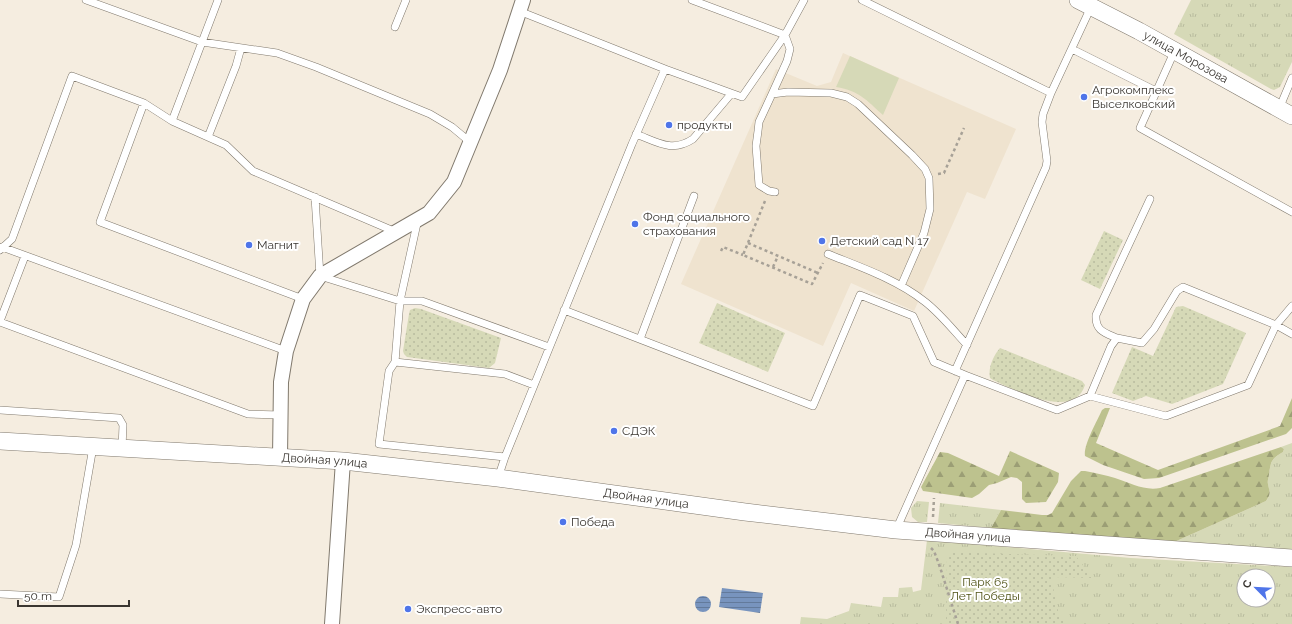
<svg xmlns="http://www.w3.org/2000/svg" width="1292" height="624" font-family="Raleway,sans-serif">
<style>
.built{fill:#efe3cf}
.grass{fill:url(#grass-tufts);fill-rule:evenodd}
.forest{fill:url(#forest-firs)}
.park{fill:url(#park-dots)}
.pitch{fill:#d6d9b7}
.water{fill:url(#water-rules)}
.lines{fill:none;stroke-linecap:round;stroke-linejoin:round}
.service-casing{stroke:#80796d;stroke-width:8}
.minor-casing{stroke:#80796d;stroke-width:16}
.tertiary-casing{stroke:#80796d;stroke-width:18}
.path{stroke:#a7a197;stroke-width:2.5;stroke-dasharray:3 3;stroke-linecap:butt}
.service{stroke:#fff;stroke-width:7}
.minor{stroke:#fff;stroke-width:14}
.tertiary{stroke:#fff;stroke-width:17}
.poi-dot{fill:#4f75e9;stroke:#fff;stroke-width:1.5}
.labels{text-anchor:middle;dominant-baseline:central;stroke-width:4;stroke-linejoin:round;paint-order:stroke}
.street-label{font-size:12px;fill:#3a3631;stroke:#fff}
.poi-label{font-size:12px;fill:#3a3631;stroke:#fff;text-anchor:start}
.park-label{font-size:12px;fill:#4f5216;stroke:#fff}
</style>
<defs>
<pattern id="grass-tufts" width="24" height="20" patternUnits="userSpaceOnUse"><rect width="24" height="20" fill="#d6d9b7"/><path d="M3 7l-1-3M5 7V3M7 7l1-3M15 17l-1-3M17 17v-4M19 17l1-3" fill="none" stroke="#b8bb9e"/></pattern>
<pattern id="forest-firs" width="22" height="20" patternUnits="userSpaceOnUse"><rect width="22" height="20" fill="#bdc28e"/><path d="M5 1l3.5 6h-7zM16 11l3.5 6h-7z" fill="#9b9e75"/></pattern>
<pattern id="park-dots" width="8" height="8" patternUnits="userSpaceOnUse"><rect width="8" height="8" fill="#d6d9b7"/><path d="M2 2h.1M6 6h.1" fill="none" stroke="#b8bb9e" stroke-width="1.8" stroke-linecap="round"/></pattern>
<pattern id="water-rules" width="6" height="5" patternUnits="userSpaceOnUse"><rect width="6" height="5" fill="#7894be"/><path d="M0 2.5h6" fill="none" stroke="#637a9b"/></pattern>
</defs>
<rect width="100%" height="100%" fill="#f5ede0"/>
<path class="built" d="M843 53 1016 129 985 199 967 192 914 311 851 283 823 346 681 284 776 69 817 86 831 82Z"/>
<path class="grass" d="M1191 0H1292V62L1280 87 1274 90 1271 89 1174 34Z
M1292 443V550L1172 543 1266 501C1272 493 1269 492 1268 484 1267 481 1269 477 1269 474 1271 461 1271 459 1283 452L1284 449 1281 447Z
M917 501 929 502 927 522H918L912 517 911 508Z
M940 503 1001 510 991 528 938 523Z
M927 540 1131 558 1292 567V624H800L801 617 827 619 849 611 851 603 881 607 883 597H898L899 588 912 587 913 592 921 590ZM1244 576H1268V600H1244Z"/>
<path class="forest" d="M1292 398V428L1286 434 1159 478 1144 479 1103 465 1085 456C1083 446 1097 421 1102 410L1105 408H1110L1096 443 1158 470 1280 426Z
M1281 447 1284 449 1283 452C1271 459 1271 461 1269 474 1269 477 1267 481 1268 484 1269 491 1272 493 1266 501L1172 543 991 528 1001 510 1042 515H1048L1052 513 1071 481 1081 471H1085C1095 473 1106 475 1115 478 1131 483 1144 491 1160 488Z
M1010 451 1059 473 1058 482 1046 502 1026 503 1022 499V482L1017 478 1011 477 997 483 989 485 979 494 972 498 923 491 921 487 940 452 948 453 999 476Z"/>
<path class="park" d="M1104 231 1123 240 1100 289 1081 280Z
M717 303 785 333 768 372 699 343Z
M1183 306 1246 333 1223 384 1172 404 1146 396 1133 401 1112 393 1132 347 1153 356 1176 307Z
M415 308 421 309 501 338 495 363 489 368 407 357 404 354 403 351 409 314 410 310Z
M1000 348 1082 381 1085 385C1074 421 1015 390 993 380L990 378C988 368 993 356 1000 348Z
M947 552 1076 556 1092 578 1051 577 1059 615 1069 624H946Z"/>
<path class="pitch" d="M850 56 899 78 883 115C866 100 860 91 836 87Z"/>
<path class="water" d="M722 588 763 593 760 613 719 607Z
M695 604a8 8 0 1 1 16 0a8 8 0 1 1-16 0Z"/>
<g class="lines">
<g class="service-casing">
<path id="service" d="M86 0 202 42 277 53 316 67 430 114 452 127 470 142
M692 0 785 35 790 49 787 61 772 94 788 92 831 93 847 97 858 104 912 155 925 169 929 178 930 209 924 233 901 286
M862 0 1051 93
M519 11 665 69 742 97 785 35 804 0
M395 27 406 0
M1072 49 1156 91
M1175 50 1140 128 1292 212
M772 94 759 122 758 131 756 146 759 185 769 191 775 192
M144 103 100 222 303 299
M1279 109 1292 78
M172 121 218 0
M636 134C657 142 672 153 693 139L731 94
M208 137 236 66 241 48
M315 197 320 276 400 301H422L549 347
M418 219 400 301 395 362 389 371 379 444 505 457
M2 247 286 351
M0 250 12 239 72 76 144 103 172 121 226 145 253 171 396 232
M828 254C860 267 896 279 924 301 940 313 953 330 967 345
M564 310 813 406 860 295 913 316 934 362 965 375 896 530
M0 321 25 256
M0 322 248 414 280 415
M1117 338C1105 333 1095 331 1096 315L1150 199
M640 339 694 196
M395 362 505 374 534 385
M955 371 1046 167 1047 161 1042 122 1043 114 1051 93 1091 7
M965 375 1057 410 1090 396 1166 416 1248 385 1276 325 1292 334
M1090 396 1111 346 1117 338 1142 343 1154 329 1177 291 1183 287 1276 325 1292 306
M0 410 119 418 123 425 122 448
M498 478 505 457 632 144 665 69
M0 594 59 597 76 545 93 447"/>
</g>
<g class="minor-casing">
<path id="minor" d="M280 457 281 382 286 351 303 299 320 276 429 213 454 182 500 70 523 0
M332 624 343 461"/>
</g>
<g class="tertiary-casing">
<g id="tertiary">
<path id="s1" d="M1078 0 1139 31 1292 116"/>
<path id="s2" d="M0 441 343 461 498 478 745 512 896 530 1292 558"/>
</g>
</g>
<path class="path" d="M938 174 944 173 964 128
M765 201 743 255 812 284 823 263
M748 243 818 273
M721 251 723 247 743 255
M773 267 778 256
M933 517 934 498
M931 548 934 551 940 567 958 624"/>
<use href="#service" class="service"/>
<use href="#minor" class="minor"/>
<use href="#tertiary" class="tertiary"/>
</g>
<g class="poi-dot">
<circle cx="1084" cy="97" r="4"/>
<circle cx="669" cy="125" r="4"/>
<circle cx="635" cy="224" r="4"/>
<circle cx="822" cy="241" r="4"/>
<circle cx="249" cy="245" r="4"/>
<circle cx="614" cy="431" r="4"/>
<circle cx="563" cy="522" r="4"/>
<circle cx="408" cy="609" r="4"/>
</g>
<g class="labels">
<g class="street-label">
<text stroke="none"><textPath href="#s1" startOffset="122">улица Морозова</textPath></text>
<text stroke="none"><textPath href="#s2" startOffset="325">Двойная улица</textPath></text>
<text stroke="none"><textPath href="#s2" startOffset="649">Двойная улица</textPath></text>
<text stroke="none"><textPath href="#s2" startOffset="973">Двойная улица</textPath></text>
</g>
<g class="poi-label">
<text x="1092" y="90">Агрокомплекс<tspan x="1092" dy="14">Выселковский</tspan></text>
<text x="677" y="125">продукты</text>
<text x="643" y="217">Фонд социального<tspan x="643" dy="14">страхования</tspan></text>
<text x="830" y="241">Детский сад N 17</text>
<text x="257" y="245">Магнит</text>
<text x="622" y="431">СДЭК</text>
<text x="571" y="522">Победа</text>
<text x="416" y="609">Экспресс-авто</text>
</g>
<g class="park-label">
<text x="985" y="582">Парк 65<tspan x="985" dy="14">Лет Победы</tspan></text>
</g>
</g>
<g transform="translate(1256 588) rotate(294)"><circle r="19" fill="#ffffff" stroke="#b0afad"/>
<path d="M0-3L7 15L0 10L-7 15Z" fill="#4f75e9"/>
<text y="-6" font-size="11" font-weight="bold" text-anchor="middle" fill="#3a3631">С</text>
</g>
<path d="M18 600v6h111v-6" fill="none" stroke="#3a3631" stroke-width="2"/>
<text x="24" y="600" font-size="12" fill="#3a3631" stroke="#ffffff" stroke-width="3" paint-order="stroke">50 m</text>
</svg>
